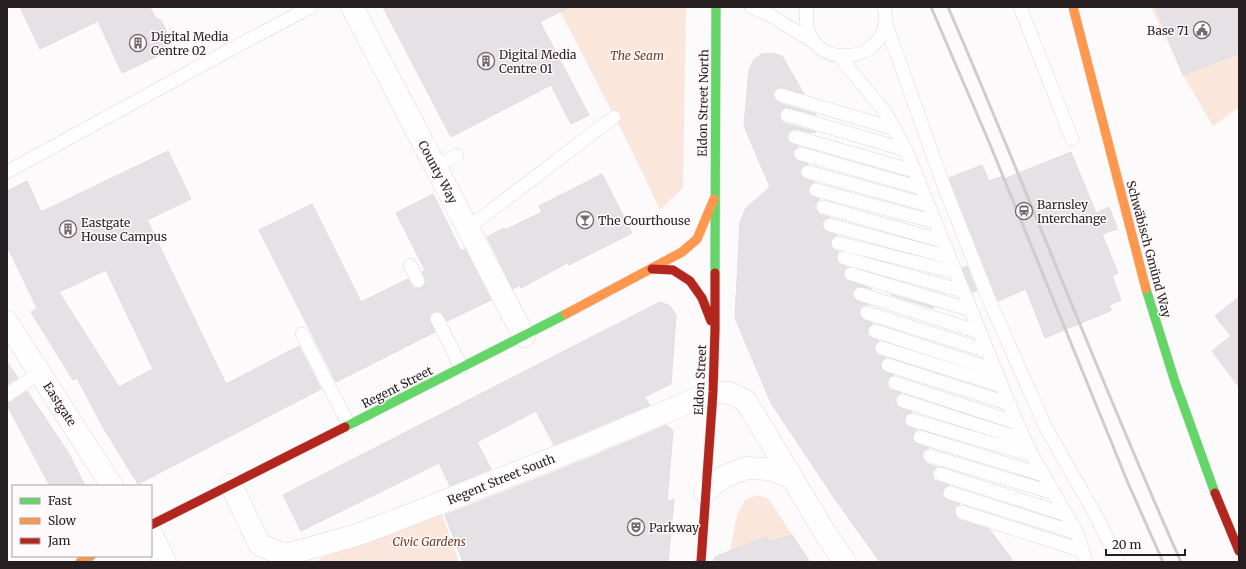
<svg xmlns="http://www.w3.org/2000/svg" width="1246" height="569" font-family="Merriweather,serif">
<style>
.green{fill:#fbe6dc}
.building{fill:#e5e1e5;stroke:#e1dce0;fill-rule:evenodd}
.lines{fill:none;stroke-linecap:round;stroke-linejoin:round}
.lane-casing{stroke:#ddd7d9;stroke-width:14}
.street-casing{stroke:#ddd7d9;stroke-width:23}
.fast-casing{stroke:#ddd7d9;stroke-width:10}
.slow-casing{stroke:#ddd7d9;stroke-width:10}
.jam-casing{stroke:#ddd7d9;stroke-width:10}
.lane{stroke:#fffefe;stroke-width:13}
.street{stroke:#fffefe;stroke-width:22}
.fast{stroke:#63d668;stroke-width:9}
.slow{stroke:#ff974d;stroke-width:9}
.jam{stroke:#b3261e;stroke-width:9}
.rail{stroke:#cecdcd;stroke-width:3}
.labels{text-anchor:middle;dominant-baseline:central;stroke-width:3;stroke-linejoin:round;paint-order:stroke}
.poi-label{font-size:12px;fill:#261e21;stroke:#fef9fb;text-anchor:start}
.park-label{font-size:12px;font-style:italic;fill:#703d22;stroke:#fef9fb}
.street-label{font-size:12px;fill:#261e21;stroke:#fef9fb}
</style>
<rect width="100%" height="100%" fill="#fdfafb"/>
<path class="green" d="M558 7H686L683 188 660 210 630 147Z
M1151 7H1156L1183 75 1239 53V107L1213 126 1183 75Z
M758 495 769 499 792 535 768 542 767 537 730 551 737 515 745 500Z
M442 514 459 562H316L321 558Z"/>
<path class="building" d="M20 7H150L155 17 162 21 168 36V51L122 73 98 21 40 49Z
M383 7H569L540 22 589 115 571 124 551 85 451 137Z
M1156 7H1239V53L1183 75Z
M771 53 782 56 804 94 780 87 776 89 773 92V96L775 100 779 103 816 114 817 115 786 107 781 110 779 116 781 120 784 123 816 132 811 133 797 129H793L787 134V139L790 143 799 146 793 151V156L795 159 808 164 803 166 800 170V174L802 177 815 182 810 185 808 192 811 196 820 199 815 204V209L820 215 830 217 824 220 822 223V227L828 233 837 235 832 238 830 245 833 249 839 252 836 256 838 263 847 267 843 272 845 279 872 289 858 286 853 291 852 296 857 301 869 305H865L861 307 859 311V315L864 320 873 323 868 328 867 333 869 337 879 341 875 345 874 349 876 354 886 358 880 363 882 370 894 375 889 377 887 384 889 389 901 393 897 395 895 399 897 406 912 412 906 415 904 422 907 426 917 430 913 434 912 439 917 444 929 448 924 450 922 454V458L927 464 937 467 932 472V476L934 480 949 485 945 487 943 490 942 494 944 498 960 504 956 506 954 510 956 517 960 520 989 529 1014 562H880L835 499 771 403 735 318 740 222 746 208 770 187 744 126 749 70 753 61 761 54Z
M168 151 191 199 147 220 226 384 299 346 321 389 138 484 104 429 77 378 73 380 31 312 37 308 7 246V191L27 181 41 212ZM106 270 153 369 119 387 59 292Z
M1071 152 1096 213 1109 207 1116 225 1117 229 1102 234 1118 273 1112 276 1121 300 1109 305 1112 310 1045 338 1026 289 998 301 949 178 982 165 989 181 1003 176 1004 179Z
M602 174 632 233 569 265 567 263 521 288 520 285 513 289 487 237 504 228 505 230 542 212 539 206Z
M433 194 461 251 465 249 491 300 447 321 441 312 437 311 433 312 430 315 429 319 435 332 336 382 259 230 312 204 361 302 408 279 414 288H421L425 285 426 281 422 272 425 270 396 213Z
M967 266 977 291 972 292 962 268Z
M891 295H892L934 307 932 308Z
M1239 297V387L1212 351 1231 336 1215 316Z
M660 302 670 306 676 315 671 384 644 397 650 405 554 445 536 411 477 442 491 469 450 486 439 463 301 531 283 495Z
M7 362 18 378 7 385Z
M27 391 68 452 85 486H50L7 405V403L11 402Z
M667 425 673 431 667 502 674 499 668 562H463L445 515 587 459Z
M792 535 810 562H714V558L719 555 767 537 768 542Z"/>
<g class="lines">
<g class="lane-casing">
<path id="lane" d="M751 7 770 15 815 43
M807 7C797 77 898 67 884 7
M1020 7 1072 139
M885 21 942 181 990 302 1046 428 1099 521 1118 562
M839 56 885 112 906 150 1017 423 1032 455 1077 533 1086 562
M781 95 895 129
M787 115 906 150
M795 137 914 171
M801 154 921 188
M436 167 457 155
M7 172 235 47 311 7
M808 172 928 205
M816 190 935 222
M823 207 942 241
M830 225 949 257
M468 228 614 117
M838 243 955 272
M844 258 963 291
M410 265 418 281
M851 274 971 310
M860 294 979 332
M867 313 987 351
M437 319 461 367
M875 331 995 370
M302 334 349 425
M882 348 1002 386
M888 365 1010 404
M895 383 1017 423
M7 395 40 373
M903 401 1025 440
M912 420 1032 455
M920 437 1043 475
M930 456 1054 493
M940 474 1067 515
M950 493 1077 533
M962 512 1083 551"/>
</g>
<g class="street-casing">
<path id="street" d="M352 7 524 336
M7 322 112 486
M231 485 260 545 285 555 290 562
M705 492 723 477 746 468 770 469 792 478
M151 533 165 562
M285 555 357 535 402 518 582 447 713 392 730 393 746 401 827 536 845 562"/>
</g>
<g class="fast-casing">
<path id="fast" d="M715 273 716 7
M1146 289 1175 382 1215 493
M345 427 566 314"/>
</g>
<g class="slow-casing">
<path id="slow" d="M1073 7 1146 289
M566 314 682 252 697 239 714 199
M80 562 91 556"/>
</g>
<g class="jam-casing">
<path id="jam" d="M652 269 673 270 690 281 702 298 711 321
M1215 493 1239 551
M151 525 345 427
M701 562 713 392 715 329V273"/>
</g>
<use href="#lane" class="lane"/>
<use href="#street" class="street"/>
<use href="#fast" class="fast"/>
<use href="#slow" class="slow"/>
<use href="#jam" class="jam"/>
<path class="rail" d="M931 7 989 142 1128 483 1163 562
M948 7C1028 191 1099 379 1181 562"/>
</g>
<defs>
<g id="civic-ring" transform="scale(0.9)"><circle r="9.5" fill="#fef9fb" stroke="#716b6d" stroke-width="1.5"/><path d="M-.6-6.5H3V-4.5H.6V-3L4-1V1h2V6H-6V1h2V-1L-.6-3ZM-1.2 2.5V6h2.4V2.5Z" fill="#716b6d"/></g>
<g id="building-ring" transform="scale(0.9)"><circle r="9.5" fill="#fef9fb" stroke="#716b6d" stroke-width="1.5"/><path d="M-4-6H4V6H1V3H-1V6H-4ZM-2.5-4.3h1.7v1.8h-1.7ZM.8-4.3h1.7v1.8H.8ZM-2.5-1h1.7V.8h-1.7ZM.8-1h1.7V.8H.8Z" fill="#716b6d"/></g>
<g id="station-ring" transform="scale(0.9)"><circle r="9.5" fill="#fef9fb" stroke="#716b6d" stroke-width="1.5"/><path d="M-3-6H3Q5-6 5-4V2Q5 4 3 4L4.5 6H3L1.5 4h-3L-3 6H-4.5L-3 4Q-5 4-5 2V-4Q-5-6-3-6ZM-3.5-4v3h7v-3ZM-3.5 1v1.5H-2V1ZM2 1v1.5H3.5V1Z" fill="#716b6d"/></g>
<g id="bar-ring" transform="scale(0.9)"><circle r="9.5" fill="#fef9fb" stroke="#716b6d" stroke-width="1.5"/><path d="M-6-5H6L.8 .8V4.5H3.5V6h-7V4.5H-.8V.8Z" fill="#716b6d"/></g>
<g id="theatre-ring" transform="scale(0.9)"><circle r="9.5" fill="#fef9fb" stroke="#716b6d" stroke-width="1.5"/><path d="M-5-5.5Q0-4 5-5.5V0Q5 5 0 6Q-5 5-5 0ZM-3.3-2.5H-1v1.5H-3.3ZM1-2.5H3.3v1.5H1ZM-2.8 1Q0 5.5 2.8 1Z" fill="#716b6d"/></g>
</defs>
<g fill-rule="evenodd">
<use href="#civic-ring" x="1202" y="30"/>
<use href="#building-ring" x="138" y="43"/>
<use href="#building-ring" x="486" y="61"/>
<use href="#station-ring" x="1024" y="211"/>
<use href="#bar-ring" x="585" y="220"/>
<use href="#building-ring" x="68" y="229"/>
<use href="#theatre-ring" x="636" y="527"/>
</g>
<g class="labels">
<g class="poi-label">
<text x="1189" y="30" text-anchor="end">Base 71</text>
<text x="151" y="36">Digital Media<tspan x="151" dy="14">Centre 02</tspan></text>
<text x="499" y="54">Digital Media<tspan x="499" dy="14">Centre 01</tspan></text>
<text x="1037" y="204">Barnsley<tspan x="1037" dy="14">Interchange</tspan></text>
<text x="598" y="220">The Courthouse</text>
<text x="81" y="222">Eastgate<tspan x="81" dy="14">House Campus</tspan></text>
<text x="649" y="527">Parkway</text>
</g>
<g class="park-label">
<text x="637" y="55">The Seam</text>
<text x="429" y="541">Civic Gardens</text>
</g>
<g class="street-label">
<text transform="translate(703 103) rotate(-89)">Eldon Street North</text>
<text transform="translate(438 172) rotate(62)">County Way</text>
<text transform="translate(1149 249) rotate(75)">Schwäbisch Gmünd Way</text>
<text transform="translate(700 380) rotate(-87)">Eldon Street</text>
<text transform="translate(397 387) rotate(-27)">Regent Street</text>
<text transform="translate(60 404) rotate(57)">Eastgate</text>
<text transform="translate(501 479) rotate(-22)">Regent Street South</text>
</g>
</g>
<rect width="1246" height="569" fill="none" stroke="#261e21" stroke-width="16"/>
<rect x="12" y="485" width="140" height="72" fill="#fef9fb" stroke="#a8a1a4"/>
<rect x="20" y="498" width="20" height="6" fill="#63d668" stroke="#a8a1a4"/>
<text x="48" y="505" font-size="12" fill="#261e21">Fast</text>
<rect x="20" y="518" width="20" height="6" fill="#ff974d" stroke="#a8a1a4"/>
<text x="48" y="525" font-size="12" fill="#261e21">Slow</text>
<rect x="20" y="538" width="20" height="6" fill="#b3261e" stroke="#a8a1a4"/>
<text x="48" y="545" font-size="12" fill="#261e21">Jam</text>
<path d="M1106 549v6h79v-6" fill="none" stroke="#261e21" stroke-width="2"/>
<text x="1112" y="549" font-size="12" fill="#261e21" stroke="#fef9fb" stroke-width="3" paint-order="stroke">20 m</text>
</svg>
